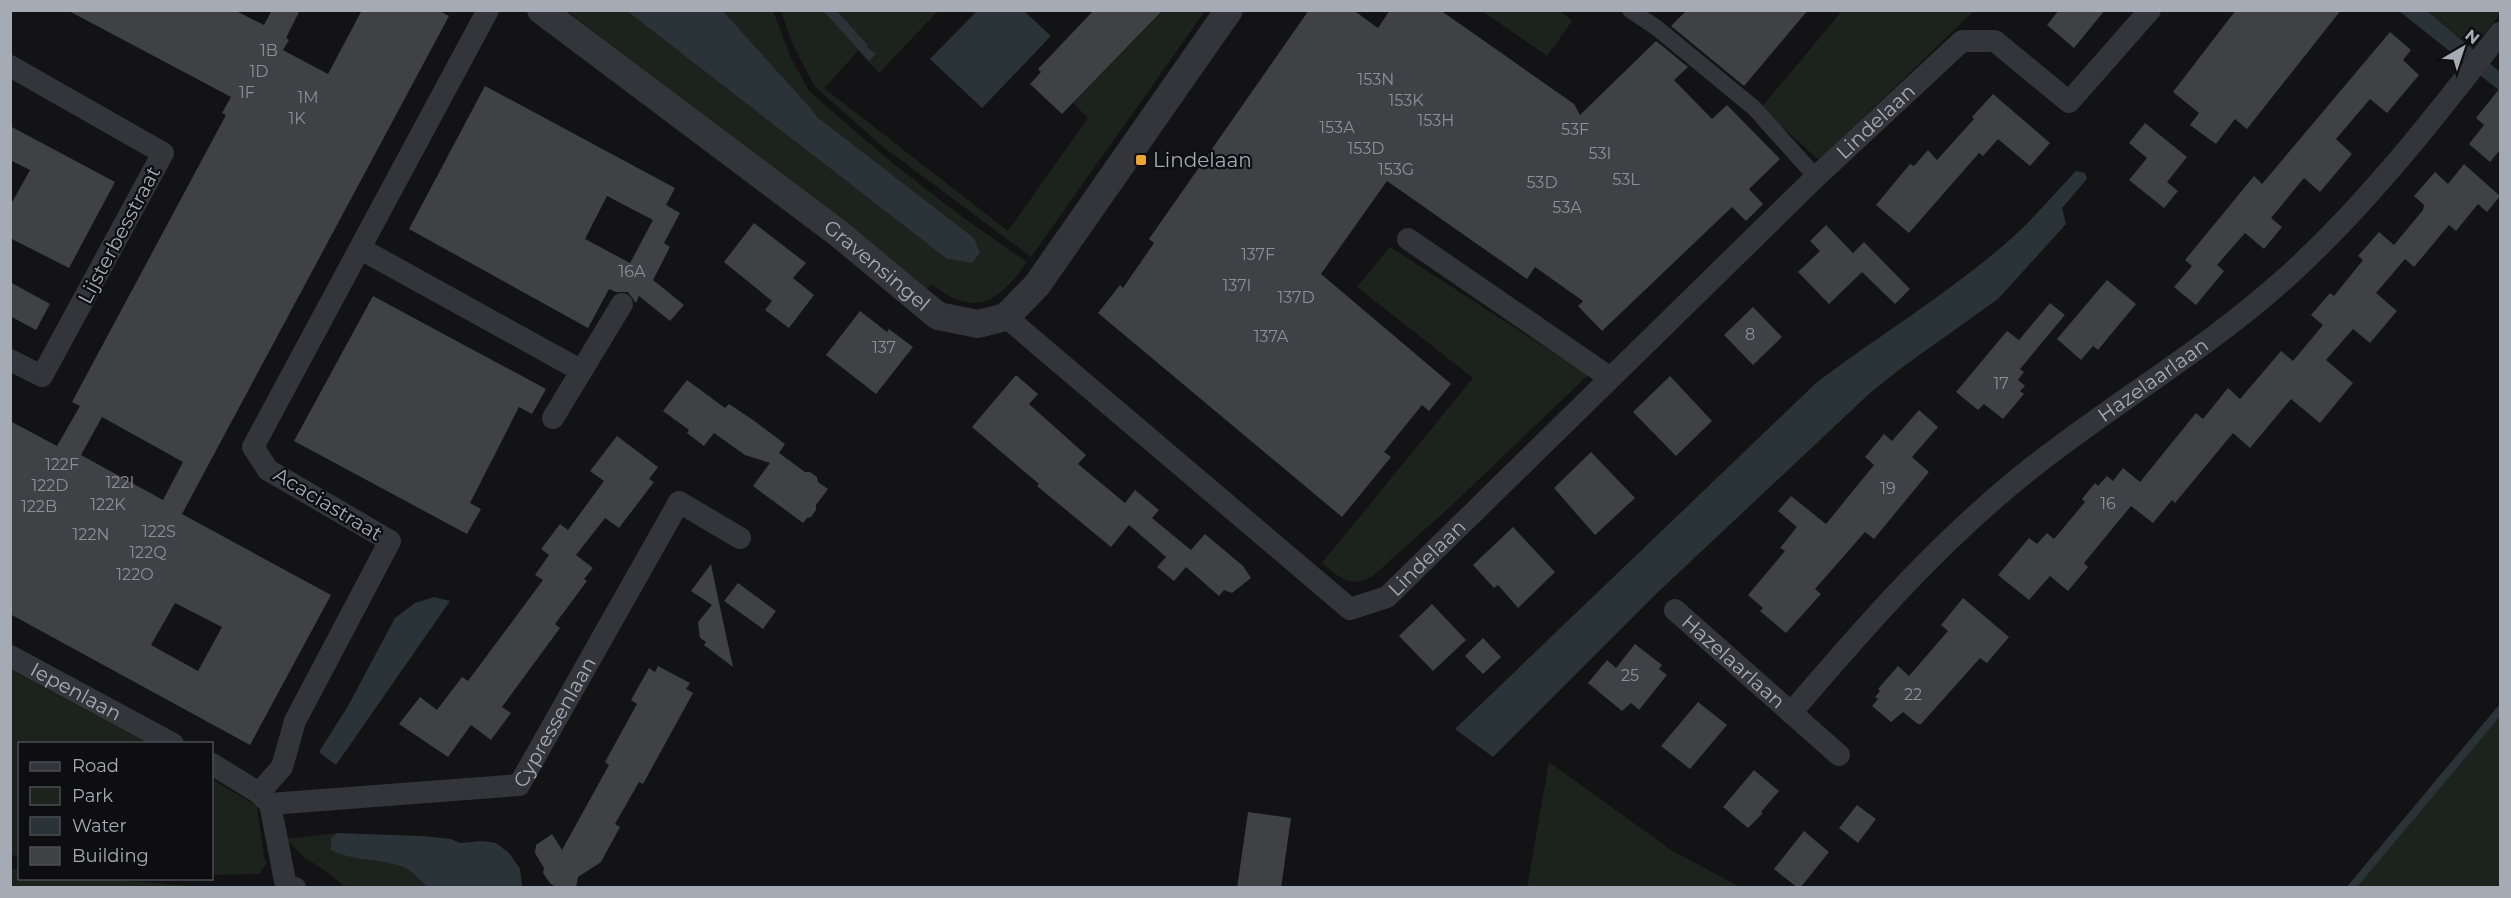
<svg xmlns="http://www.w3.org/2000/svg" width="2511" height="898" font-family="Montserrat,sans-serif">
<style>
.green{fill:#1b231c}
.water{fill:#2a3338}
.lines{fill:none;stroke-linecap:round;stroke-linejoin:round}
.stream{stroke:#2a3338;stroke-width:8}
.building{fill:#3f4145;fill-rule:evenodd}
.pedestrian{stroke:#34353a;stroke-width:16}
.minor{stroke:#34353a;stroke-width:22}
.tertiary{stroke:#34353a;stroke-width:28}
.poi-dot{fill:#eea432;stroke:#0e0e10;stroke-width:2}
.labels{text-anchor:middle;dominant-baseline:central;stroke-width:4.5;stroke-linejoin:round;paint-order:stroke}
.number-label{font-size:16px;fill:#8c9099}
.street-label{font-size:20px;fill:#a5abb5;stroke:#0e0e10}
.poi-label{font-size:20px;fill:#a5abb5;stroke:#0e0e10;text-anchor:start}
</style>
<rect width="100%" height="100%" fill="#131315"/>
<path class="green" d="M2500 10V14L2472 50 2464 41 2427 11Z
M567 11H627L947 259 972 263 974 238 816 117 813 111 723 11H773L791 58 809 91 885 157 958 214 1027 262C999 302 975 319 931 284L926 290 921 283Z
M781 11H823L869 61 868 45 837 11H938L879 73 858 51 824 88 1008 231 1088 118 1073 103 1163 11H1205L1031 257 882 146 815 87 793 45Z
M1482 11H1560L1572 21 1547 56Z
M1842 11H1974L1819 160 1761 108Z
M1390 247 1588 375 1450 507 1374 575C1351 589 1341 579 1322 563L1473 378 1357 287Z
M10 669 147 743 20 744 19 857 10 854Z
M2500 709V887H2352Z
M1549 762 1671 850 1740 887H1527Z
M212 779 257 806 264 856 267 863 259 874 212 875Z
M337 833 331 838 409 870 427 887 357 888 343 885 320 867 305 858 286 839Z
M11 869 19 870 20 878 108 879 202 887H11Z"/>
<path class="water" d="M978 10 1024 11 1051 36 982 108 930 59Z
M627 11H723L813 111 817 117 974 238 980 253 972 263 947 259Z
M823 11H837L868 45 867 47 876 54 869 61Z
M2399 11H2427L2500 72V91Z
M2076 171 2085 173 2087 179 2062 208 2066 224 1998 299 1904 366 1870 393 1657 593 1493 757 1455 729 1816 383C1878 336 1946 295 2005 244 2031 222 2053 195 2076 171Z
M434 597 450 601 336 765 319 752 348 706 395 618 415 603Z
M337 833 422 836 451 839 460 843 483 841 496 843 509 853 520 869 522 887H427C422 882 416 876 410 871 389 857 355 863 331 850V838Z"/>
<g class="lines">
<path class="stream" d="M2351 888 2500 710"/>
</g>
<path class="building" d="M67 10H234L264 25 272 10H300L286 38 289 40 283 50 328 74 362 10H438L449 16 182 514 331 595 250 745 10 614V421L57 446 80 406 72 402 226 115 222 113 231 97ZM102 417 183 462 163 500 81 455ZM175 603 222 627 198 671 151 645Z
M1094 10H1163L1062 114 1030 84 1041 72 1038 69Z
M1309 10H1353L1378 28 1390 10H1440L1574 104 1580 115 1656 41 1688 67 1674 80 1712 119 1727 105 1780 159 1749 189 1763 204 1746 221 1732 207 1602 331 1578 306 1583 301 1535 267 1527 279 1387 181 1321 274 1451 384 1429 411 1422 405 1384 452 1391 457 1342 517 1098 313 1120 285 1123 288 1154 243 1149 239Z
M1687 10H1808L1744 86 1671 26Z
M2059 10H2105L2074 48 2047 25Z
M2236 10H2341L2247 129 2235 119 2216 144 2190 125 2199 113 2173 92Z
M2390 32 2411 50 2403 60 2419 75 2387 113 2370 99 2336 139 2352 154 2320 192 2304 178 2271 218 2282 227 2264 249 2245 233 2217 265 2224 271 2196 305 2174 287 2192 266 2185 260 2254 176 2262 184Z
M485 86 675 188 666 205 680 213 664 243 670 247 653 280 684 305 670 321 639 296 636 303 628 292H616L609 289 588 328 409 229ZM607 196 653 220 630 263 585 239Z
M2500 88V150L2490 162 2469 144 2484 125 2476 118Z
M1993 94 2050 143 2030 166 1998 139 1983 156 1979 153 1909 233 1876 205 1910 164 1914 166 1928 150 1937 160 1974 119 1972 117Z
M2145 123 2187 157 2167 182 2178 191 2164 208 2129 180 2147 158 2129 143Z
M10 126 115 182 69 268 10 238V206L30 170 10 160Z
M2464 164 2500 196 2487 212 2478 204 2456 231 2449 225 2414 267 2405 259 2376 293 2397 311 2370 343 2353 329 2326 360 2353 383 2320 423 2291 399 2250 448 2233 433 2175 503 2172 500 2153 523 2131 506 2084 563 2088 567 2068 591 2050 576 2029 600 1998 575 2029 538 2037 544 2047 533 2054 539 2085 502 2082 499 2095 483 2098 486 2107 476 2113 481 2123 468 2140 482 2196 413 2203 419 2228 388 2240 399 2281 351 2293 361 2323 325 2311 315 2330 293 2334 296 2363 260 2358 256 2379 232 2394 245 2423 210 2424 205 2414 196 2435 172 2448 184Z
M754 223 806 263 793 278 814 295 789 328 765 310 772 301 724 262Z
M1826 225 1853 253 1864 242 1910 289 1895 304 1862 272 1829 304 1798 272 1820 251 1810 241Z
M2107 280 2136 304 2098 350 2093 346 2081 360 2057 339Z
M10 282 50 304 36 330 10 316Z
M373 296 546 389 532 414 519 407 470 503 481 509 467 534 294 441Z
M2050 303 2065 315 2020 369 2024 372 2018 380 2025 386 2020 391 2024 394 2003 419 1984 404 1978 410 1956 392 2007 331 2019 340Z
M1753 307 1782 337 1753 365 1724 335Z
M860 311 887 332 889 329 913 347 876 394 826 355Z
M1016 375 1038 394 1029 404 1086 455 1078 464 1125 503 1135 490 1159 510 1152 518 1191 550 1205 534 1243 566 1251 578 1232 593 1224 590 1219 596 1186 567 1174 581 1157 567 1166 557 1129 525 1111 547 1037 486 1039 484 972 427Z
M1670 376 1712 421 1676 456 1633 412Z
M687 380 725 408 729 404 753 420 785 444 779 453 805 472H810L817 477 818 482 828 489 816 505V510L811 517 807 518 803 523 753 486 770 463 745 455 714 433 704 446 687 433 689 430 663 411Z
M1919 410 1938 427 1912 457 1929 472 1874 539 1865 532 1815 589 1821 594 1786 633 1760 611 1763 608 1748 595 1785 551 1780 548 1797 527 1778 511 1791 496 1826 524 1874 465 1865 457 1884 434 1892 441Z
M617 436 658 467 649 479 654 482 619 528 605 518 576 555 593 568 584 579 587 581 555 624 560 628 502 707 511 713 491 740 471 725 448 757 399 724 420 697 437 710 462 677 468 681 543 580 535 575 549 555 541 549 560 524 568 530 604 481 590 471Z
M1591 452 1635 498 1595 535 1554 488Z
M1513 527 1555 572 1518 608 1498 585 1494 588 1473 565Z
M711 564 718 598 733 667 704 645 706 642 700 638 698 622 712 605 691 591Z
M738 583 776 611 763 629 724 601Z
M1963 598 2009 637 1987 663 1980 658 1921 724H1918L1903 712 1891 722 1872 706 1878 699 1875 697 1880 691 1878 689 1898 666 1909 676 1948 631 1941 625Z
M1432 604 1466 640 1433 671 1399 636Z
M1483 638 1501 657 1483 674 1465 656Z
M1635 644 1662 665 1659 669 1667 675 1639 710 1631 703 1622 711 1588 683 1607 660 1616 668Z
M658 666 690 683 686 689 693 693 643 784 639 782 615 824 620 827 601 862 578 877 576 888H557L550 883 543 873 544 868 535 853 536 845 552 834 562 850 609 765 605 762 637 704 631 700 649 668 655 672Z
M1698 702 1727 725 1690 769 1661 746Z
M1754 770 1779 791 1761 812 1763 813 1748 828 1723 807Z
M1857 805 1876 819 1858 843 1839 828Z
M1248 812 1291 818 1281 888H1237Z
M1804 831 1829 852 1800 888H1798L1774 869Z"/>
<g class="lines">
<path class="pedestrian" d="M1630 10 1657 28 1754 108 1816 177"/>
<g class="minor">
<path d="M10 66 163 153 42 376 10 360"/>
<path d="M1408 239 1609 377"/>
<path d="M361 249 580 370"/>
<path id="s1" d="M1006 317 1350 609 1387 597 1816 177 1962 41H1995L2069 102 2150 10"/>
<path d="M553 418 622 304"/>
<path id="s2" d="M1675 610 1839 755"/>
<path id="s3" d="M10 656 173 744"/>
<path id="s4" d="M1791 713C1866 625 1943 537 2034 466 2118 400 2210 347 2289 275 2369 202 2434 118 2500 33"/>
<path d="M212 764 259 793 269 803"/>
<path d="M259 793 282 767 295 721 390 541 268 470 253 447 488 10"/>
<path id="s5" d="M270 804 519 785 679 502 740 538"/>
<path d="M270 804 286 886 295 888"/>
</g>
<path class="tertiary" id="s6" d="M541 10 838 233 938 316 978 324 1006 317 1037 285 1229 10"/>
</g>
<rect class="poi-dot" x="1135" y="154" width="12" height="12" rx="3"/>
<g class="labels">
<g class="number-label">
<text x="269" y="50">1B</text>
<text x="259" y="71">1D</text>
<text x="1376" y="79">153N</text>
<text x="247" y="92">1F</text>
<text x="308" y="97">1M</text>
<text x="1406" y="100">153K</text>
<text x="297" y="118">1K</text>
<text x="1436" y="120">153H</text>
<text x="1337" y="127">153A</text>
<text x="1575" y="129">53F</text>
<text x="1366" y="148">153D</text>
<text x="1600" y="153">53I</text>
<text x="1396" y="169">153G</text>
<text x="1626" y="179">53L</text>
<text x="1542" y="182">53D</text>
<text x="1567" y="207">53A</text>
<text x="1258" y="254">137F</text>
<text x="632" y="271">16A</text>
<text x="1237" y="285">137I</text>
<text x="1296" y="297">137D</text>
<text x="1750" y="334">8</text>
<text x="1271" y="336">137A</text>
<text x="884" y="347">137</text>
<text x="2001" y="383">17</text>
<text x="62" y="464">122F</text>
<text x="120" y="482">122I</text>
<text x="50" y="485">122D</text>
<text x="1888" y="488">19</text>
<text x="2108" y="503">16</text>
<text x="108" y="504">122K</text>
<text x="39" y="506">122B</text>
<text x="159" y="531">122S</text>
<text x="91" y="534">122N</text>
<text x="148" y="552">122Q</text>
<text x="135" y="574">122O</text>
<text x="1630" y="675">25</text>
<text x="1913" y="694">22</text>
</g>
<g class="street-label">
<text stroke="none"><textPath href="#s1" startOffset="1172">Lindelaan</textPath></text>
<text transform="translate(119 235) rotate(-62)">Lijsterbesstraat</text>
<text stroke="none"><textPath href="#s6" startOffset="422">Gravensingel</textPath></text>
<text stroke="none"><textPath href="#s4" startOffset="494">Hazelaarlaan</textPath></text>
<text transform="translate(328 504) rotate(31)">Acaciastraat</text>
<text stroke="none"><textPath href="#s1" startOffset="546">Lindelaan</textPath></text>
<text stroke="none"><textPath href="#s2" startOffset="78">Hazelaarlaan</textPath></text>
<text stroke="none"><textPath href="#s3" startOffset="75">Iepenlaan</textPath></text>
<text stroke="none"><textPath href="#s5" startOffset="322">Cypressenlaan</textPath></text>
</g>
<g class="poi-label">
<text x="1153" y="160">Lindelaan</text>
</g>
</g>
<rect width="2511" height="898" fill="none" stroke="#a5abb5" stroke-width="24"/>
<rect x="18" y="742" width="195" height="138" fill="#0e0e10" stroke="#4a4d52" stroke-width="1.5"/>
<rect x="30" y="762" width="30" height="9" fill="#34353a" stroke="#4a4d52" stroke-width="1.5"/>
<text x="72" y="772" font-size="18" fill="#a5abb5">Road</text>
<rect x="30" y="787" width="30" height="18" fill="#1b231c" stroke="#4a4d52" stroke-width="1.5"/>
<text x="72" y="802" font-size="18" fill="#a5abb5">Park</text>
<rect x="30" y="817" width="30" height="18" fill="#2a3338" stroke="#4a4d52" stroke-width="1.5"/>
<text x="72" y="832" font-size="18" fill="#a5abb5">Water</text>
<rect x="30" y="847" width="30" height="18" fill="#3f4145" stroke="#4a4d52" stroke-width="1.5"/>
<text x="72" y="862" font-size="18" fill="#a5abb5">Building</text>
<g transform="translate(2463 48) rotate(39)" stroke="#0e0e10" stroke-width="4.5" paint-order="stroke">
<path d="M0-4.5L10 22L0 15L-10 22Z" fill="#a5abb5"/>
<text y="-9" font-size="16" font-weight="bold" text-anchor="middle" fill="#a5abb5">N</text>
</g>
</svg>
